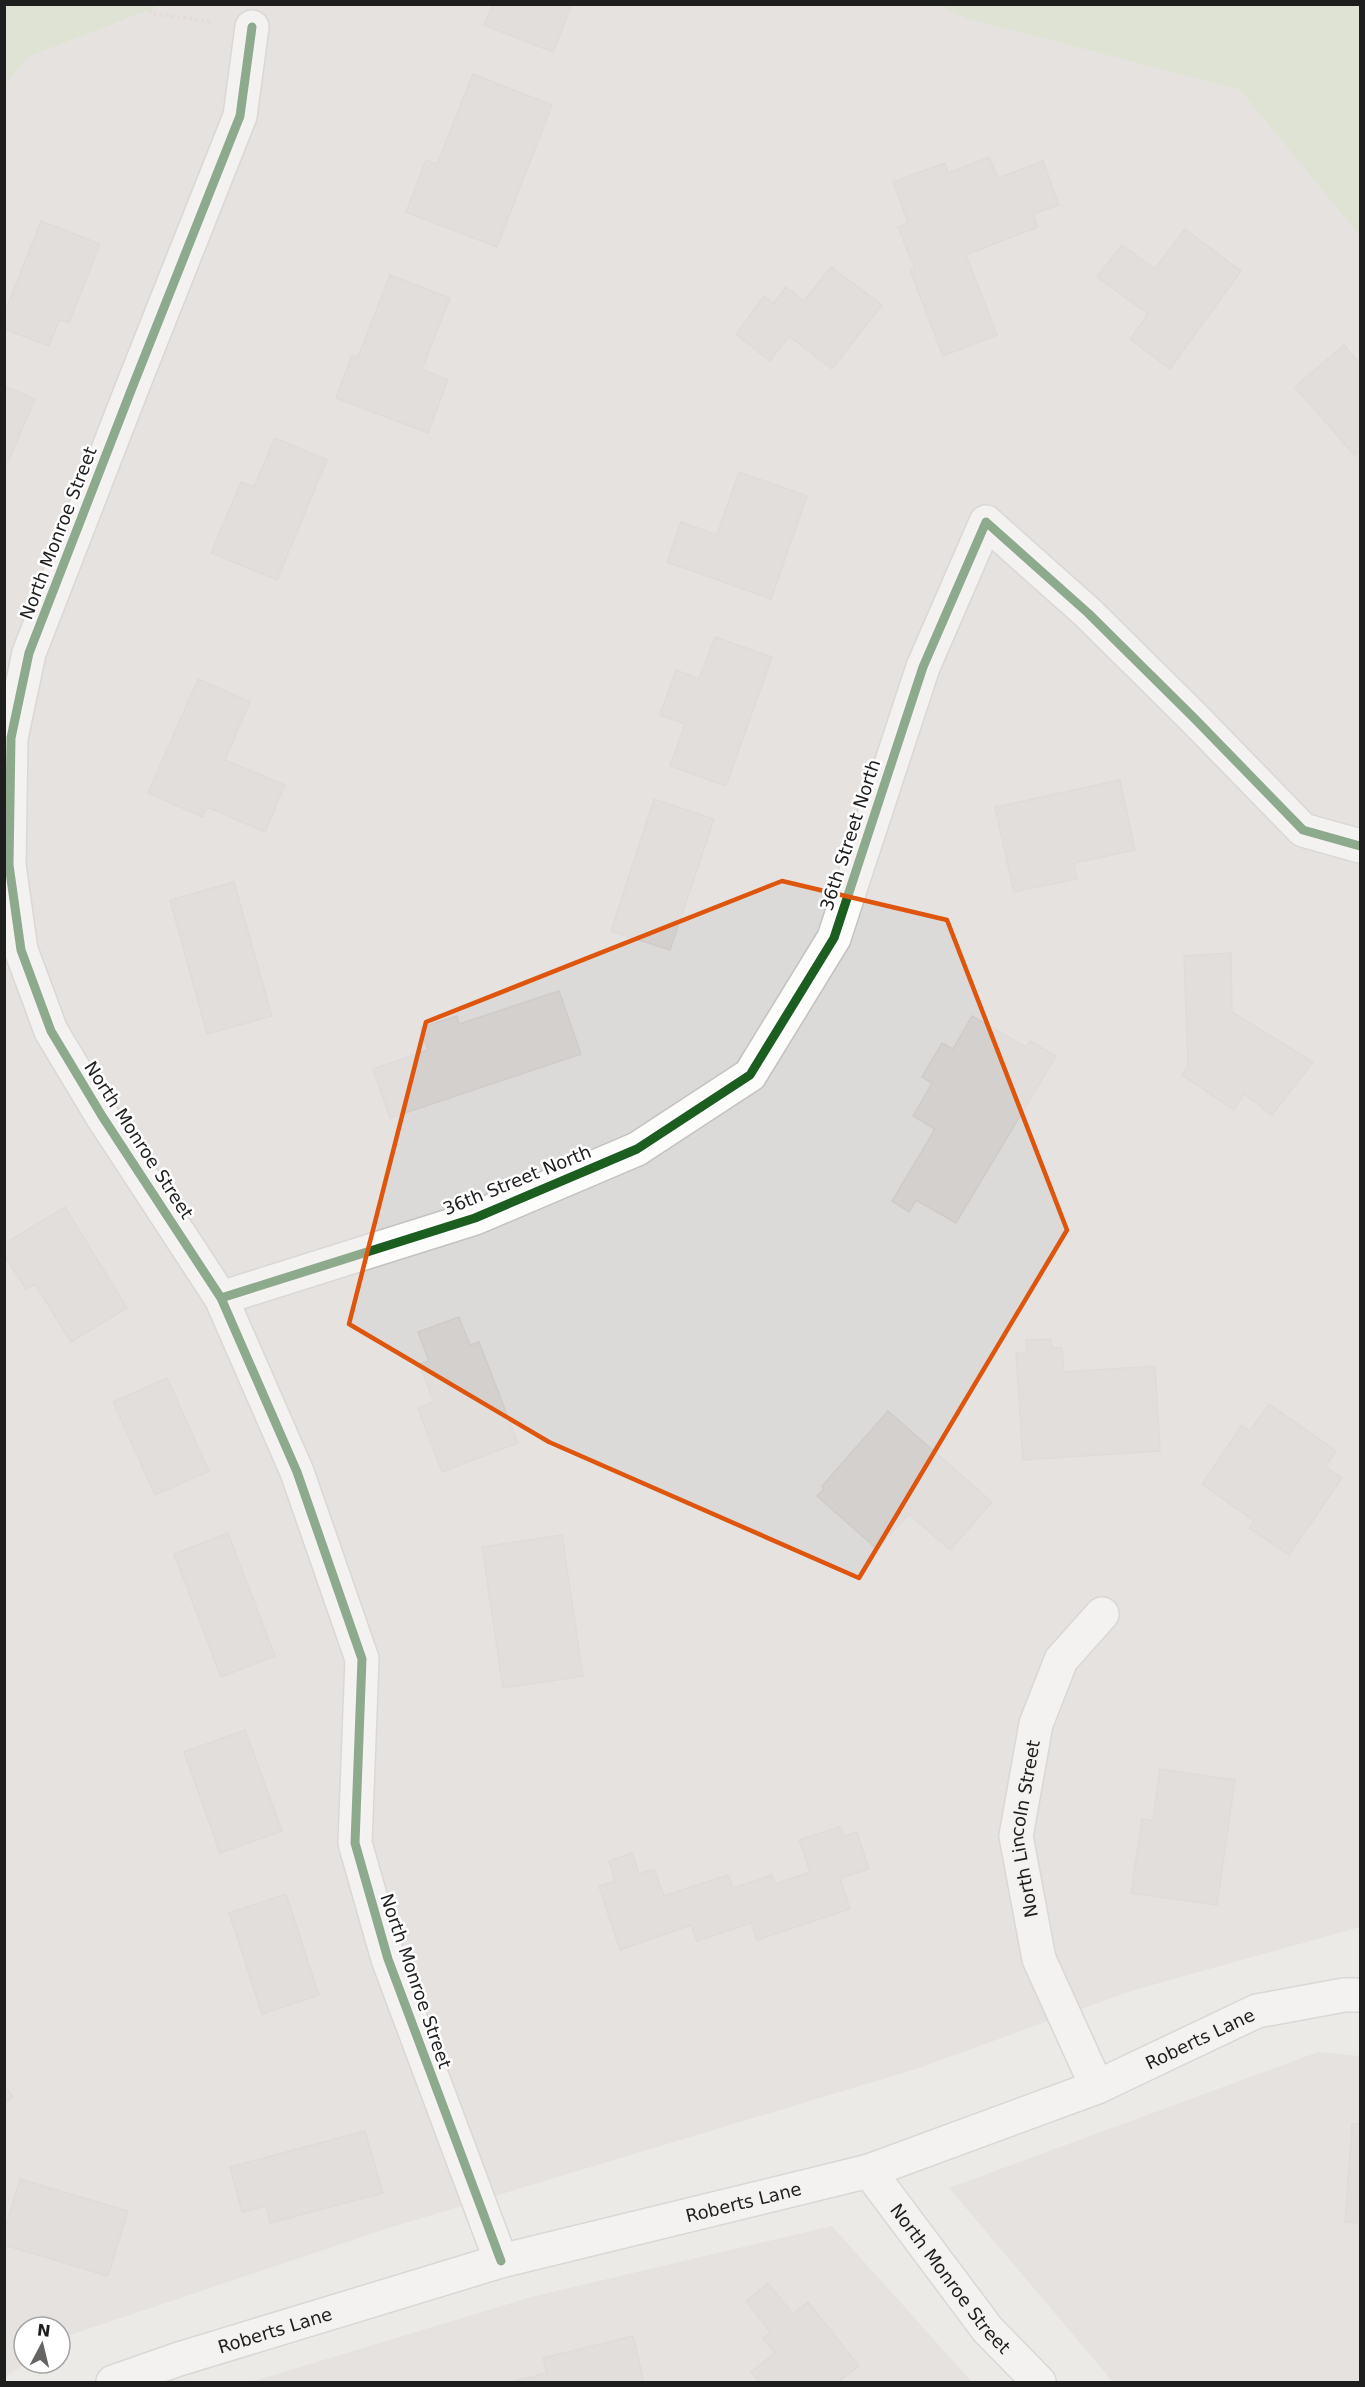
<svg xmlns="http://www.w3.org/2000/svg" width="1365" height="2387" font-family="'DejaVu Sans',sans-serif">
<style>
.residential{fill:#dbdad8}
.forest{fill:#ccdbbc}
.building{fill:#d3d0ce;stroke:#d0cbc8;stroke-width:1.5}
.lines{fill:none;stroke-linecap:round;stroke-linejoin:round}
.minor-casing{stroke:#c3c2c1;stroke-width:36}
.path{stroke:#dacbca;stroke-width:4;stroke-dasharray:3 3;stroke-linecap:butt}
.minor{stroke:#fcfcfb;stroke-width:33}
.cycleway-casing{stroke:#fff;stroke-width:13}
.cycleway{stroke:#1b5e20;stroke-width:9}
.marked{fill:none;stroke:#de560d;stroke-width:4.5;stroke-linejoin:round}
.labels{text-anchor:middle;dominant-baseline:central;stroke-width:5;stroke-linejoin:round;paint-order:stroke}
.street-label{font-size:18px;fill:#1e1e1e;stroke:#fff}
</style>
<rect width="100%" height="100%" fill="#eceae7"/>
<path class="residential" d="M940 4 965 18 1240 90 1360 236V1927L1131 1991 916 2069 389 2228 73 2334 60 2342V2327H24V2363H27L5 2377V85L28 57 162 5Z
M1318 2052 1360 2056V2382H1113L949 2188Z
M832 2226 972 2382H251L531 2297Z"/>
<path class="forest" d="M5 4H162V5L28 57 5 85Z
M940 5H1360V236L1240 90 965 18Z"/>
<path class="building" d="M493 4H572L553 52 484 25Z
M473 74 552 105 497 247 406 212 426 160 437 164Z
M989 157 998 178 1043 161 1059 205 1033 214 1038 227 966 255 997 335 943 356 910 270 915 269 898 227 908 223 893 182 945 163 948 173Z
M41 221 100 244 69 323 60 319 49 346 4 329V314Z
M1185 229 1241 271 1170 369 1130 339 1148 314 1097 277 1122 245 1155 269Z
M831 267 882 305 832 369 789 336 770 361 736 334 764 296 774 303 786 287 804 301Z
M390 275 450 298 422 369 448 380 428 433 336 398 352 355 358 357Z
M1344 345 1360 364V451L1355 456 1295 387Z
M4 386 35 399 7 464 4 463Z
M275 438 327 460 277 580 211 553 241 482 254 487Z
M739 472 807 496 771 599 667 562 681 522 717 535Z
M715 637 772 657 726 786 670 766 685 724 660 715 676 670 699 679Z
M198 679 250 702 225 760 285 785 265 832 207 807 203 817 148 793Z
M1120 780 1135 850 1074 863 1077 879 1014 892 995 807Z
M654 799 714 819 670 950 611 931Z
M234 882 272 1016 207 1034 170 900Z
M1231 953 1232 1012 1313 1062 1272 1115 1244 1094 1234 1110 1182 1075 1188 1066 1184 956Z
M559 991 581 1054 390 1118 373 1069 428 1050 420 1028 457 1016 459 1024Z
M972 1016 1026 1047 1030 1041 1056 1056 956 1223 916 1200 909 1212 892 1201 935 1129 913 1116 932 1083 922 1077 942 1043 953 1049Z
M65 1207 127 1308 71 1342 35 1284 26 1289 4 1255V1244Z
M459 1317 470 1345 479 1342 518 1443 442 1472 418 1408 434 1402 419 1364 429 1361 418 1332Z
M1051 1339 1052 1348H1062L1064 1372 1155 1366 1160 1451 1023 1460 1016 1353H1027L1026 1340Z
M167 1378 209 1471 155 1495 113 1402Z
M1269 1404 1336 1451 1325 1467 1342 1478 1289 1555 1249 1528 1254 1521 1202 1484 1242 1425 1250 1431Z
M888 1411 992 1502 950 1550 909 1514 877 1549 817 1496 824 1489 822 1486Z
M228 1533 275 1656 221 1677 174 1554Z
M562 1535 583 1676 503 1688 482 1547Z
M245 1730 282 1831 220 1853 184 1752Z
M1160 1769 1235 1780 1217 1905 1131 1893 1142 1819 1153 1821Z
M840 1827 844 1836 857 1832 869 1869 840 1878 850 1909 757 1940 751 1923 697 1941 691 1925 620 1950 599 1886 615 1881 609 1861 632 1853 639 1874 654 1869 664 1896 728 1875 733 1888 772 1875 775 1884 810 1872 799 1840Z
M286 1894 319 1995 262 2014 229 1913Z
M4 2084 13 2097 4 2103Z
M1352 2124H1360V2223L1345 2222Z
M365 2131 383 2193 270 2223 266 2206 242 2212 230 2167Z
M20 2179 128 2211 108 2276 4 2245V2231Z
M768 2283 793 2314 808 2302 859 2366 838 2382H759L751 2372 775 2353 763 2338 771 2333 746 2301Z
M633 2336 644 2382H511L547 2373 543 2358Z"/>
<g class="lines">
<g class="minor-casing">
<g id="minor">
<path d="M252 27 240 116 132 388 29 653 11 738 9 865 21 950 51 1031 102 1116 221 1298 297 1472 362 1659 355 1843 388 1959 501 2261"/>
<path d="M221 1298 475 1218 637 1149 750 1075 834 938 923 667 986 522 1088 613 1194 718 1303 830 1360 846"/>
<path id="s1" d="M1097 2087 1039 1959 1016 1836 1036 1724 1061 1660 1102 1614"/>
<path id="s2" d="M869 2171 988 2330 1039 2382"/>
<path id="s3" d="M113 2382 179 2359 501 2261 869 2171 1097 2087 1257 2011 1344 1995H1360"/>
</g>
</g>
<path class="path" d="M148 4 151 13 213 22"/>
<use href="#minor" class="minor"/>
<g class="cycleway-casing">
<path id="cycleway" d="M252 27 240 116 132 388 29 653 11 738 9 865 21 950 51 1031 102 1116 221 1298 297 1472 362 1659 355 1843 388 1959 501 2261
M221 1298 475 1218 637 1149 750 1075 834 938 923 667 986 522 1088 613 1194 718 1303 830 1360 846"/>
</g>
<use href="#cycleway" class="cycleway"/>
</g>
<path d="M0 0H1365V2387H0ZM782 881 947 920 1067 1230 859 1578 549 1442 349 1324 426 1022Z" fill="#eceae7" fill-opacity=".55" fill-rule="evenodd"/>
<path class="marked" d="M782 881 947 920 1067 1230 859 1578 549 1442 349 1324 426 1022Z"/>
<g class="labels">
<g class="street-label">
<text transform="translate(58 533) rotate(-69)">North Monroe Street</text>
<text transform="translate(850 835) rotate(-72)">36th Street North</text>
<text transform="translate(139 1140) rotate(57)">North Monroe Street</text>
<text transform="translate(517 1180) rotate(-22)">36th Street North</text>
<text stroke="none"><textPath href="#s1" startOffset="273">North Lincoln Street</textPath></text>
<text transform="translate(416 1981) rotate(71)">North Monroe Street</text>
<text stroke="none"><textPath href="#s3" startOffset="1142">Roberts Lane</textPath></text>
<text stroke="none"><textPath href="#s3" startOffset="656">Roberts Lane</textPath></text>
<text stroke="none"><textPath href="#s2" startOffset="135">North Monroe Street</textPath></text>
<text stroke="none"><textPath href="#s3" startOffset="170">Roberts Lane</textPath></text>
</g>
</g>
<rect width="1365" height="2387" fill="none" stroke="#1e1e1e" stroke-width="12"/>
<g transform="translate(42 2345) rotate(7)"><circle r="28" fill="#ffffff" stroke="#a5a5a5" stroke-width="1.5"/>
<path d="M0-4.5L10 22L0 15L-10 22Z" fill="#666564"/>
<text y="-9" font-size="16" font-weight="bold" text-anchor="middle" fill="#1e1e1e">N</text>
</g>
</svg>
